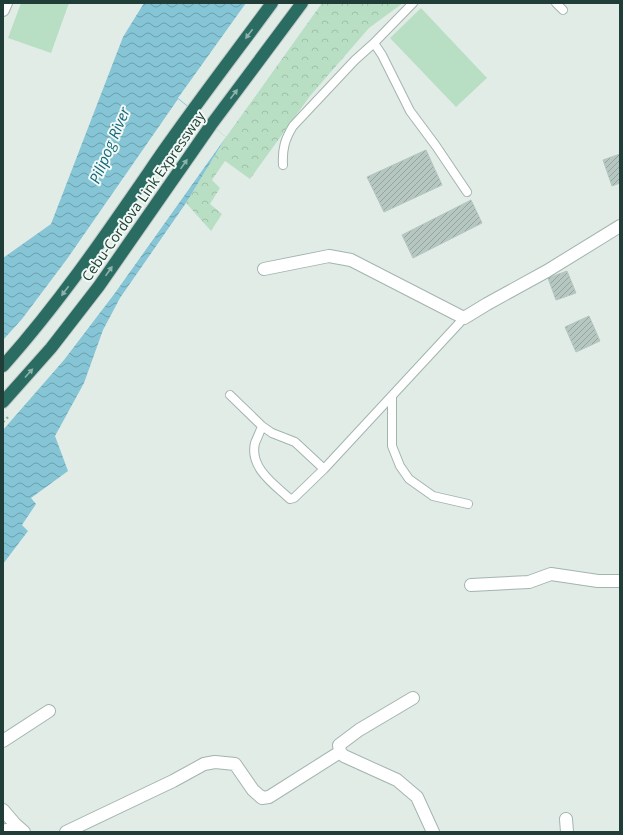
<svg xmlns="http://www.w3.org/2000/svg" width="623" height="835" font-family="'Open Sans',sans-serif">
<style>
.forest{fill:url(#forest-crowns)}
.garden{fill:#b8dfc4}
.water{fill:url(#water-waves)}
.pier{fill:#e1ece7}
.building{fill:url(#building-hatch);stroke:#b3c6bf}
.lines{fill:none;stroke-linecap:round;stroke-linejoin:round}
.lane-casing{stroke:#a3b4af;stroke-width:10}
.street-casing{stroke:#a3b4af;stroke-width:14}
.highway-casing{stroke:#c1c9c7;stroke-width:14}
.path{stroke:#7fb2a4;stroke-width:2.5;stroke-dasharray:2 3;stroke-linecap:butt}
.lane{stroke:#fff;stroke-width:8}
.street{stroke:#fff;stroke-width:12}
.highway{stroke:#2a6c61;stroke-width:12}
.oneway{fill:#8eb2ab}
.labels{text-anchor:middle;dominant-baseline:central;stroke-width:4;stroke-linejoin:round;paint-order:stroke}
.street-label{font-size:14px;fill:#203e37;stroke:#f1f9f5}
.water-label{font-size:15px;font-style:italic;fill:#17687d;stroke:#f1f9f5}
</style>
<defs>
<pattern id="forest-crowns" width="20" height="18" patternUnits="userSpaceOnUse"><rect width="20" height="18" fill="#b8dfc4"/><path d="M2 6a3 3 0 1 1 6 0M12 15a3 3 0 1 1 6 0" fill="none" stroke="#9ec0a9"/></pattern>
<pattern id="water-waves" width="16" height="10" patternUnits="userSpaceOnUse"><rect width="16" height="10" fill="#85c5d5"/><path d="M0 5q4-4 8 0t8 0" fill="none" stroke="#6ca1ae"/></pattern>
<pattern id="building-hatch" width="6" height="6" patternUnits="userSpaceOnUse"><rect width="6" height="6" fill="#b6c7c1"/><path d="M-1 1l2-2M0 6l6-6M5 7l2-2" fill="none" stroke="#94a39e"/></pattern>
</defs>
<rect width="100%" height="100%" fill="#e1ece7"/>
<path class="forest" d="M322 3H403L369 28 310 96 250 179 225 161 212 180 220 188 210 204 222 214 211 231 186 203 226 137Z"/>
<path class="garden" d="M21 3H69L51 53 8 38Z
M421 8 487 78 456 107 390 38Z"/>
<path class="water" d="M144 3H246L178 98 226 137 186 203 120 298 103 330 84 383 55 436 68 471 31 498 36 504 22 525 28 531 3 564V258L51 224 123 37Z"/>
<path class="pier" d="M178 99 226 137 115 293 64 360 3 430V340L22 319 67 259Z"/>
<path class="building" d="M426 150 442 185 384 212 367 177Z
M620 154V183L612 186 603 160Z
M471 200 482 223 413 258 402 235Z
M567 271 576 293 556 300 548 278Z
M589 316 600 341 576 352 565 327Z"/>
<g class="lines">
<g class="lane-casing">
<path id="lane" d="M556 3 563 10
M374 43 413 3
M283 165C282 149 285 139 293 126L355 60 374 43 382 55 410 111 436 146 467 192
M230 395 262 426 272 433 295 442 324 469
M392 396V446L400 466 409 479 433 496 468 504
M262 426C260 432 257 438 255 443 249 468 275 485 290 499L294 498 324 469 464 318"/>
</g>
<g class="street-casing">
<path id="street" d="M3 10 6 3
M264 269 329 256 351 260 464 318 487 304 547 271 620 226
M471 585 529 582 551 574 598 581H620
M3 741 49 711
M340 752 339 745 359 730 413 698
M3 810 15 824
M566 819 567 832
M4 832 15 824 24 832
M66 832 173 781 204 764 215 762 235 764 253 790 262 798 269 797 340 752 344 756 397 780 417 797 433 832"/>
</g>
<g class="highway-casing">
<path id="highway" d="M3 366C63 299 113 224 164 150 199 100 236 52 272 3
M3 402 51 348 99 286 211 125 302 3"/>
</g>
<path class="path" d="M3 422 9 416"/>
<use href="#lane" class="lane"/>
<use href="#street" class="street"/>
<use href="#highway" class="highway"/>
</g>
<defs><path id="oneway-solid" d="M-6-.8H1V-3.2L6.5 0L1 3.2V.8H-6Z"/></defs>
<g class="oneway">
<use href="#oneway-solid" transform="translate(249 34) rotate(127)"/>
<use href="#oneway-solid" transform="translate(234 94) rotate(-53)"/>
<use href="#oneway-solid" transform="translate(184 164) rotate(-55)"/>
<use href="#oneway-solid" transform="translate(109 271) rotate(-55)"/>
<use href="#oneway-solid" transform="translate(65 291) rotate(127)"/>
<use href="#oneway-solid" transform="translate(29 373) rotate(-48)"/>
</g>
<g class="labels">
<g class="street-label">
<text transform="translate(143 196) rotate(-55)">Cebu-Cordova Link Expressway</text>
</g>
<g class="water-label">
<text transform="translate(109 145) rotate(-67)">Pilipog River</text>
</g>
</g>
<rect width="623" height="835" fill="none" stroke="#203e37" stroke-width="8"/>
</svg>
